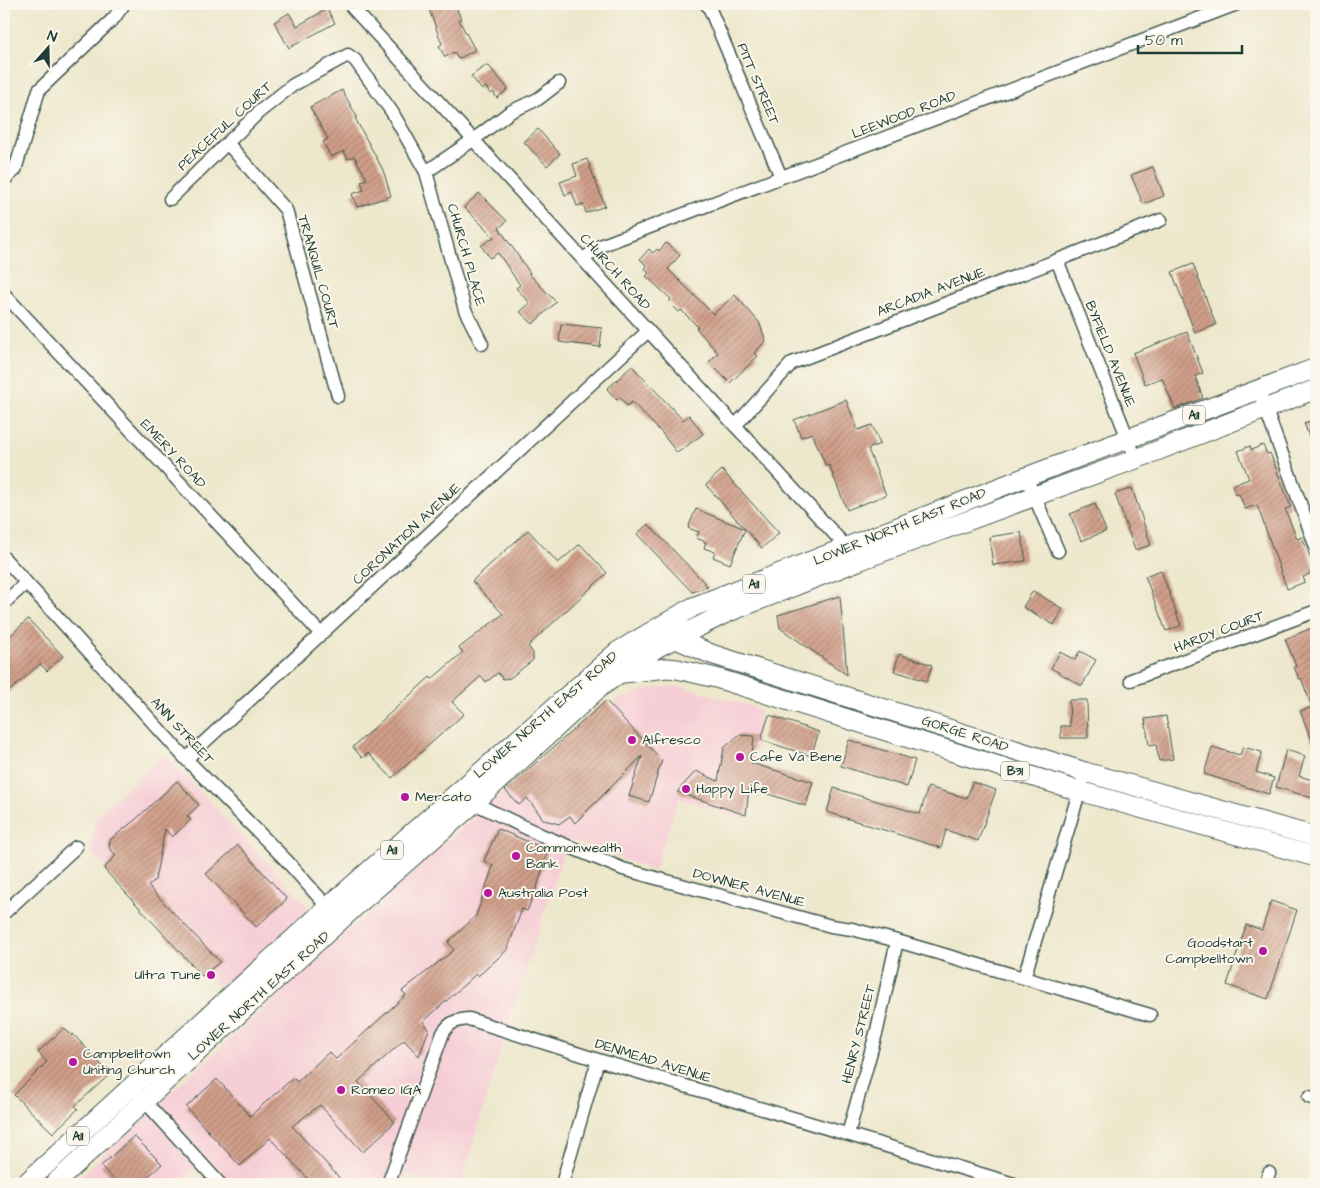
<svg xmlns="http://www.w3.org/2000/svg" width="1320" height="1188" font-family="'Architects Daughter',sans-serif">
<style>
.built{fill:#f6cfd6}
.building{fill:url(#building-hatch)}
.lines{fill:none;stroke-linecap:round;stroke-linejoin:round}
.street-casing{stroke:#3e564b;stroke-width:15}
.primary-casing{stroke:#3e564b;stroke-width:21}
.street{stroke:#fff;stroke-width:12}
.primary{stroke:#fff;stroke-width:19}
.poi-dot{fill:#b5179e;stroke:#fbf7ec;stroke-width:2}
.labels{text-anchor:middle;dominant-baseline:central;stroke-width:4;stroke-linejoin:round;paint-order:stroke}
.shield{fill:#fbf7ec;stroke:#61756b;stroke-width:1}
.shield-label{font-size:12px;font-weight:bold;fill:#1f3d34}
.street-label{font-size:14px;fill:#1f3d34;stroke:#fbf7ec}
.poi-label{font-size:14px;fill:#1f3d34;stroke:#fbf7ec;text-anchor:start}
</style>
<defs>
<pattern id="building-hatch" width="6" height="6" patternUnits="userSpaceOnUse" patternTransform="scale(1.25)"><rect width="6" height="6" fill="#d19f8a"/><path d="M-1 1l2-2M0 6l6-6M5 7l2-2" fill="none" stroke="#a98372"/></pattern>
</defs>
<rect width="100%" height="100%" fill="#fbf7ec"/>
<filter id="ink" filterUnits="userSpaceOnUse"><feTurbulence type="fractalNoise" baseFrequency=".02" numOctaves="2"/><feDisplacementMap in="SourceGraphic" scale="10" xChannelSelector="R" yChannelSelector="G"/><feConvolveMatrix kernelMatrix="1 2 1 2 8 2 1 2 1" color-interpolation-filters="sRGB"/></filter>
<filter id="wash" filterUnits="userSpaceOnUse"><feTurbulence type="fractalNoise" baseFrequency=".0096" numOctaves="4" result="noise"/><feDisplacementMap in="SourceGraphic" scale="20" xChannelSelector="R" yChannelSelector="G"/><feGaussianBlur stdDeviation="1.12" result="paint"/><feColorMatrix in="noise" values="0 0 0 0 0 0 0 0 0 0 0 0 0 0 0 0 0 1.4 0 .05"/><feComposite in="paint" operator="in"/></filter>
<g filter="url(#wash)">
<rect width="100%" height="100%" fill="#ede7cc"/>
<path class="built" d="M680 686 760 709 748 821 679 798 654 871 568 839 510 1018 461 1184H437L407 1174 403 1184H232L207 1157 178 1184H71L491 801 619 699 654 688Z
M164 754 311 909 223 991 91 853 95 817Z"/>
<g id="blocks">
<path class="building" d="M427 4H455L461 19 459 20 475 50 458 59 454 52 445 57 439 46 442 44Z
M327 9 335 23 289 48 274 22 289 13 297 26Z
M485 66H489L508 89 497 98 493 92 490 94 486 87 482 90 471 76Z
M342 90 357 117 355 118 383 170 391 196 357 207 352 194 364 190 361 181 367 179 354 156 348 159 344 151 331 157 323 142 328 139 310 107Z
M538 129 560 154 547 166 524 142Z
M587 159 605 206 586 213 583 204 577 206 572 192 565 195 560 182 577 176 573 164Z
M1153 167 1164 196 1143 204 1131 175Z
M479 193 507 221 499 228 530 273 529 274 556 302 533 324 520 312 530 303 516 288 520 285 498 253 490 258 481 246 494 237 464 207Z
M666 243 680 255 668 269 713 314 735 295 759 322 766 341 754 353 758 356 730 383 709 362 718 353 696 328 698 327 681 310 679 312 669 302 671 299 646 276 649 273 645 269 647 266 640 259 649 249 653 253 657 249 659 251Z
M1193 264 1216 325 1195 333 1172 272Z
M561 324 602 328 600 347 559 342Z
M1187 332 1203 373 1195 376 1203 398 1175 409 1162 378 1145 384 1133 353Z
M632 366 683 420 689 415 703 434 677 453 662 433 632 402 627 406 620 397 617 400 607 389Z
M846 400 858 430 872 425 880 444 868 449 886 495 847 510 829 465 826 466 812 433 801 437 794 420Z
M1316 419V453H1315L1304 423Z
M1263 445 1267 454 1270 453 1291 507 1285 509 1297 539 1302 537 1316 571 1303 577 1305 582 1287 589 1257 505 1245 509 1239 494 1236 495 1232 485 1249 479 1238 451 1250 446 1251 450Z
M722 470 779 533 762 548 706 485Z
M1132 488 1151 545 1135 550 1115 494Z
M1095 504 1106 531 1081 541 1070 514Z
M696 509 745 529 730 564 713 557 715 552 704 548 706 542 696 538 699 532 688 528Z
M648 524 701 579 708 587 692 592 637 534Z
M528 530 558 563 580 544 607 573 528 646 533 653V660L510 678 503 679 498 673 486 682 481 676 452 702 464 714 392 778 368 753 362 758 353 747 430 677 432 679 463 652 459 648 503 614 472 581Z
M1021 532 1026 561 993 565 989 537Z
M1161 570 1181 626 1166 631 1145 576Z
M1033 591 1063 609 1054 625 1023 607Z
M840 596 845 650 847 675 780 628 778 615Z
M28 619 63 656 47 671 40 664 4 696V642Z
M1312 628 1316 638V751L1300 711 1312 707 1301 678 1299 679 1294 667 1296 666 1285 639Z
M1080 651 1096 660 1082 686 1051 668 1060 652 1075 660Z
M899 654 932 665 927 681 894 671Z
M1069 700H1087L1088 738H1061V726H1070Z
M606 701 662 760 649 802 629 796 642 756 575 823 570 816 559 824 544 820 527 798 519 805 505 790Z
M769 715 819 732 811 756 761 740Z
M1166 716 1173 759 1159 761 1156 744 1149 745 1145 719Z
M739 735 754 736 751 763 813 782 806 806 749 788 746 815 677 792 696 771 718 781 724 748Z
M849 740 915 760 907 787 841 766Z
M1212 747 1240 755 1243 747 1262 752 1256 772 1274 778 1269 794 1204 774Z
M1286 750 1305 756 1299 776 1316 781V799L1276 787Z
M177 781 199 805 187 816 191 820 172 837 165 829 155 880 148 886 220 962 202 976 104 869 116 855 109 848 110 840 135 820Z
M972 782 996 790 978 841 946 830 941 848 827 812 834 788 920 814 928 787 967 798Z
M498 829 548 850 538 884 527 911 522 909 507 950 478 976 476 974 423 1022 429 1029 419 1056 404 1040 358 1082 395 1122 363 1152 320 1105 292 1126 345 1184H313L270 1138 240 1166 186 1107 217 1079 250 1116 293 1078 297 1082 329 1052 336 1059 406 995 402 991 454 950 448 942 476 916 493 866 484 861Z
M238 845 287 899 256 927 206 874Z
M1271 901 1297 910 1268 999 1227 985 1246 925 1262 930Z
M64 1028 72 1036 73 1034 110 1074 75 1106 78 1109 53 1133 14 1095 47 1062 38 1052Z
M134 1136 162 1164 140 1184H118L101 1166Z"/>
</g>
</g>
<g filter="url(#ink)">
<use href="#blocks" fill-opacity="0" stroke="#3e564b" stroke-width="1"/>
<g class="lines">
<g class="street-casing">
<path id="street" d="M349 4 850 551
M706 4 709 7 781 177
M228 144 286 210 338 396
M426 172 465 310 482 344
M4 180 15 170 39 90 114 18 124 4
M170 199 259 112 293 85 348 55 355 60 392 112 426 172 473 140 510 112 538 99 559 83
M584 259 600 246 1237 4
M1057 260 1136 459
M4 294 321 634
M1259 391 1316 547
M735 426 792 363 1161 220
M1026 477 1058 551
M4 558 186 759 286 860 332 912
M4 603 26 583
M1131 680 1316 611
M186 759 648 331
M474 803 541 835 623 869 831 926 852 929 897 941 1150 1015
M4 913 76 847
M1024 978 1085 772
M139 1095 220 1184
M1309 1097 1316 1099
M848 1134 877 1030 897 941
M388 1184 443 1033C450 1022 456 1020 469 1019L598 1060 1014 1184
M562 1184 598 1060
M1265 1184 1269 1173"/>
</g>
<g class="primary-casing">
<path id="primary" d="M674 638 711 654 1085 772 1316 837
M624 673 667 668 677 669 716 678 1079 791 1316 857
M25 1184 328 907 617 652 693 607 1026 477 1316 368
M54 1184 358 904 474 803 600 687 658 647 726 613 858 561 1136 459 1316 389"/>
</g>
<use href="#street" class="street"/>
<use href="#primary" class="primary"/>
</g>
</g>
<g class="poi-dot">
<circle cx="632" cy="740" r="5"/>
<circle cx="740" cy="757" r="5"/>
<circle cx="686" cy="789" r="5"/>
<circle cx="405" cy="797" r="5"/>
<circle cx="516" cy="856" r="5"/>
<circle cx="488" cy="893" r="5"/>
<circle cx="1263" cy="951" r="5"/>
<circle cx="211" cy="975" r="5"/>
<circle cx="73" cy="1062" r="5"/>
<circle cx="341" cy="1090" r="5"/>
</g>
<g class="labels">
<g class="shield">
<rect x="1183" y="405.5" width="22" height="19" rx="4"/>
<rect x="743" y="574.5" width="22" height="19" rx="4"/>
<rect x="1001" y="761.5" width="28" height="19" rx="4"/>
<rect x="381" y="840.5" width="22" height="19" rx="4"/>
<rect x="67" y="1126.5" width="22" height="19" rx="4"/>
</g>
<g class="shield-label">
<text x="1194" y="415">A11</text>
<text x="754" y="584">A11</text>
<text x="1015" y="771">B31</text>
<text x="392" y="850">A11</text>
<text x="78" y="1136">A11</text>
</g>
<g class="street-label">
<text transform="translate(758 84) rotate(67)">PITT STREET</text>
<text transform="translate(904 115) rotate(-21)">LEEWOOD ROAD</text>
<text transform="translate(225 126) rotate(-43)">PEACEFUL COURT</text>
<text transform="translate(466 255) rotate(74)">CHURCH PLACE</text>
<text transform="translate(318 272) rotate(74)">TRANQUIL COURT</text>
<text transform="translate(615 272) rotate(48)">CHURCH ROAD</text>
<text transform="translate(931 292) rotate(-21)">ARCADIA AVENUE</text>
<text transform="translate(1110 354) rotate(68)">BYFIELD AVENUE</text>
<text transform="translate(173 454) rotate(47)">EMERY ROAD</text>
<text transform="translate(900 527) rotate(-22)">LOWER NORTH EAST ROAD</text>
<text transform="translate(407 534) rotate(-43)">CORONATION AVENUE</text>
<text transform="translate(1219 632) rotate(-21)">HARDY COURT</text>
<text transform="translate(546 715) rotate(-41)">LOWER NORTH EAST ROAD</text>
<text transform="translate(182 731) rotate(47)">ANN STREET</text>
<text transform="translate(965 734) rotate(18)">GORGE ROAD</text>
<text transform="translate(749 888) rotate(15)">DOWNER AVENUE</text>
<text transform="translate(259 996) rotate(-42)">LOWER NORTH EAST ROAD</text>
<text transform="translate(859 1034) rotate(-76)">HENRY STREET</text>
<text transform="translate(653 1061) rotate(17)">DENMEAD AVENUE</text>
</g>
<g class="poi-label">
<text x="642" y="740">Alfresco</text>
<text x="750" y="757">Cafe Va Bene</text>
<text x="696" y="789">Happy Life</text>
<text x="415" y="797">Mercato</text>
<text x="526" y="848">Commonwealth<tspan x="526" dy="16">Bank</tspan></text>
<text x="498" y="893">Australia Post</text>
<text x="1253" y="943" text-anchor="end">Goodstart<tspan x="1253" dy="16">Campbelltown</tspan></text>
<text x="201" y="975" text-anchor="end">Ultra Tune</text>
<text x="83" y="1054">Campbelltown<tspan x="83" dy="16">Uniting Church</tspan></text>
<text x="351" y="1090">Romeo IGA</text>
</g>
</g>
<rect width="1320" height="1188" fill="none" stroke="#fbf7ec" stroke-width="20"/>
<g transform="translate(48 48) rotate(20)" stroke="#fbf7ec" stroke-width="4" paint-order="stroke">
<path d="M0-4L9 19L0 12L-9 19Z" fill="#1f3d34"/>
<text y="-8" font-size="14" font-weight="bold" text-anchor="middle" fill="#1f3d34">N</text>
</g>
<path d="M1138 45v8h104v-8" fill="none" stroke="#1f3d34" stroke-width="2.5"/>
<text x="1145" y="45" font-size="15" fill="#1f3d34" stroke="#fbf7ec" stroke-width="4" paint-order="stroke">50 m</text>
</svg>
